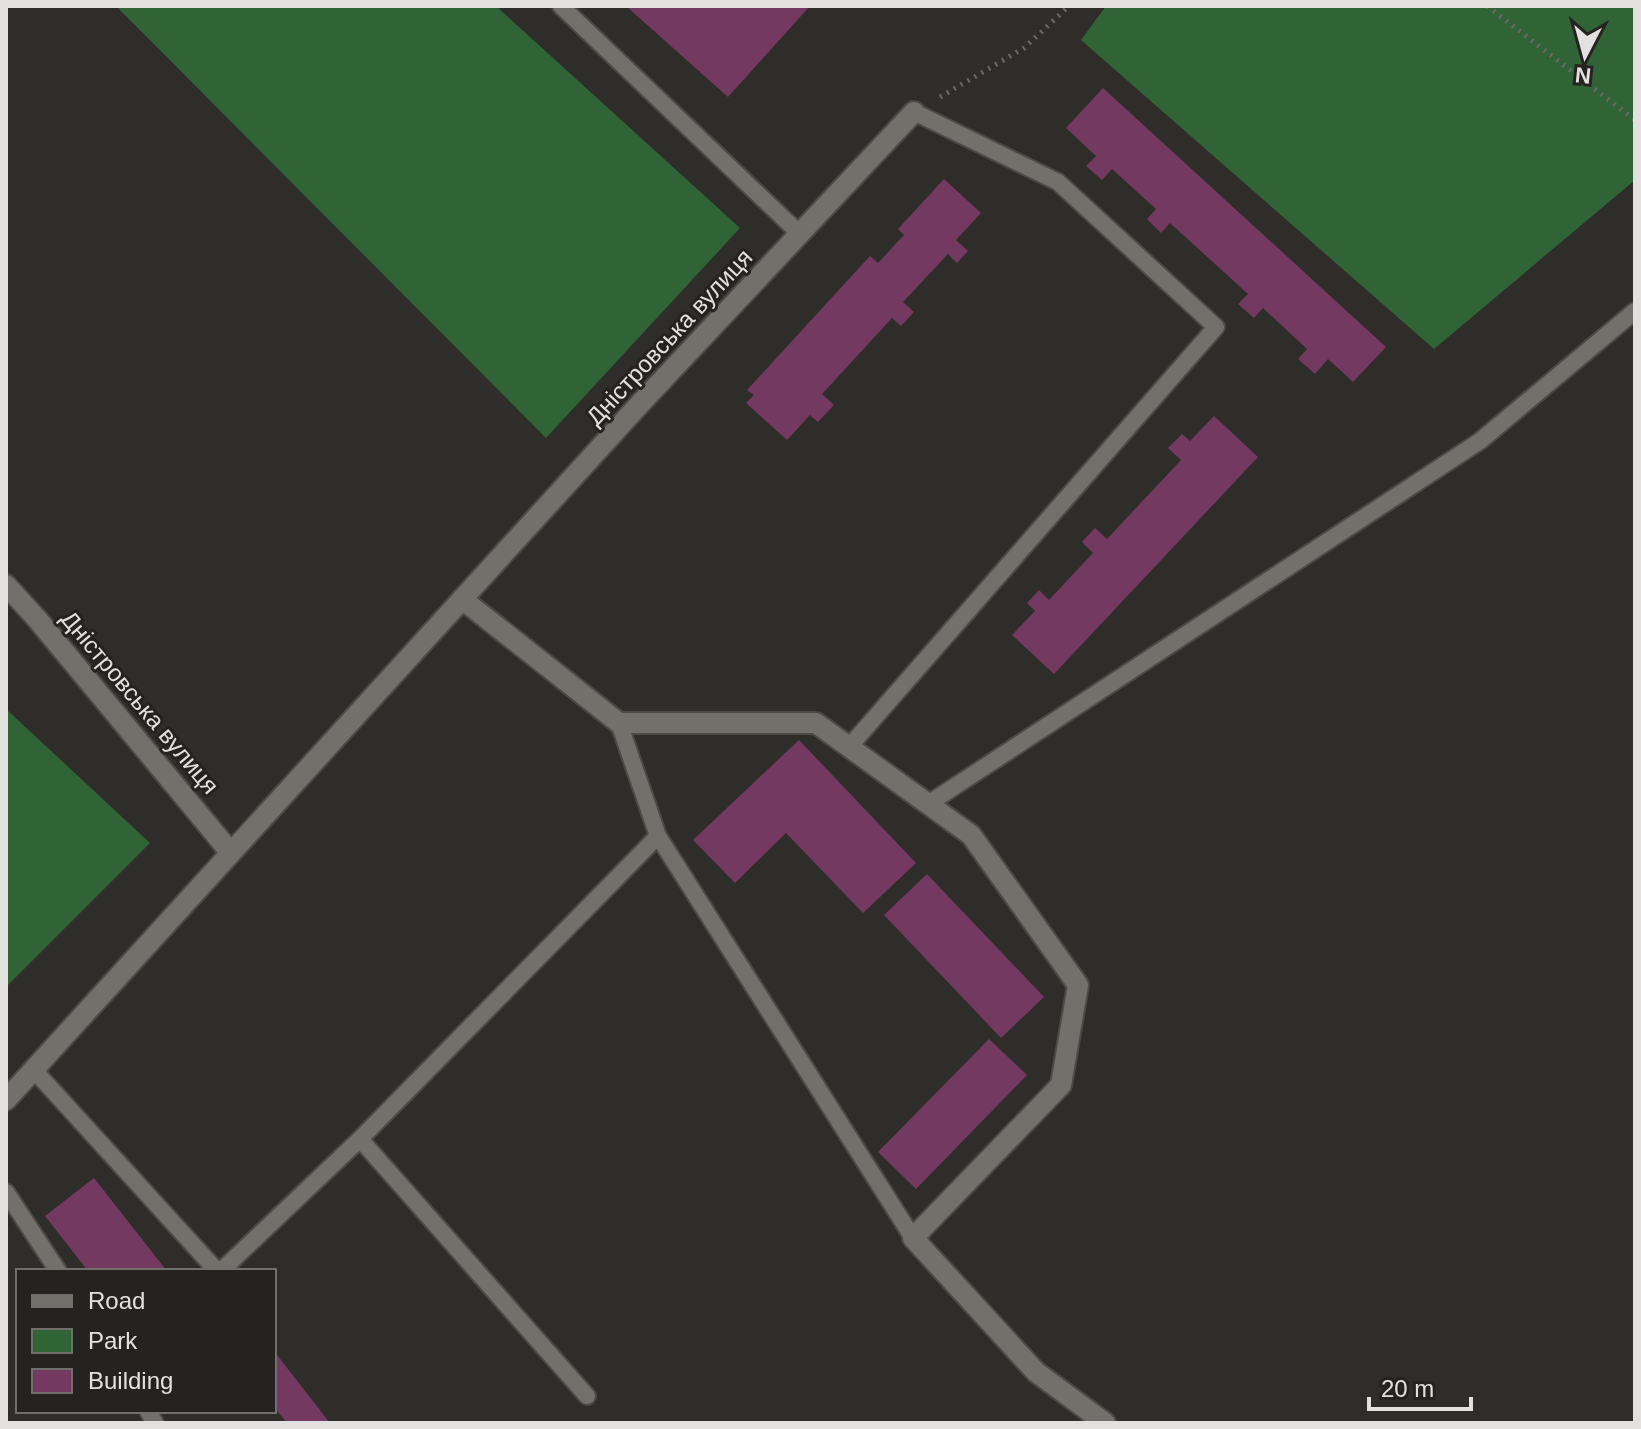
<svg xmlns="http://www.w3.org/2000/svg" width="1641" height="1429" font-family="Helvetica,sans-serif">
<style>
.green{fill:#306437}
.building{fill:#743961}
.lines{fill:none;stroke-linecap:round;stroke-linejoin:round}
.service-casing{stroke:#4c4a47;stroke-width:20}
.minor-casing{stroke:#4c4a47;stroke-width:24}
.path{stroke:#6b6966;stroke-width:5;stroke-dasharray:2 6;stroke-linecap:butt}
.service{stroke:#73706c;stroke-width:16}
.minor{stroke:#73706c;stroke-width:20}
.labels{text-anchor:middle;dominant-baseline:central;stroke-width:6;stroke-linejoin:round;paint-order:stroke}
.street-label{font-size:24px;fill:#e3e1df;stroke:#252320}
</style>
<rect width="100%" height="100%" fill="#2f2d29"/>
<path class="green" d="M116 6H496L740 228 546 438Z
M1106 6H1635V180L1434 349 1081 40Z
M6 709 150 843 6 987Z"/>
<path class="building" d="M626 6H810L728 97Z
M1103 88 1386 347 1353 382 1328 359 1315 374 1298 359 1307 349 1263 308 1254 318 1238 304 1248 294 1170 223 1161 233 1147 219 1156 209 1112 169 1102 180 1086 166 1096 156 1066 128Z
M944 179 981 213 956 240 968 251 957 263 948 254 903 302 914 312 901 326 892 318 822 394 834 405 818 422 810 415 787 440 746 403 754 395 747 390 870 256 878 263 904 235 898 229Z
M1214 416 1258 457 1054 674 1012 635 1035 611 1027 603 1039 590 1049 600 1093 553 1082 542 1095 528 1107 539 1181 460 1168 448 1182 434 1190 441Z
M799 740 916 863 863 913 786 833 735 883 693 840Z
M927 874 1044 997 1001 1038 884 915Z
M989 1039 1027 1075 916 1189 878 1152Z
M94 1178 167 1271H88L45 1216Z
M274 1351 330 1423H287L274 1407Z"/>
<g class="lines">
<g class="service-casing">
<path id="service" d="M561 6 801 235
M619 723 658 836 913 1238
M849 747 1216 327 1058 182 914 112
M928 804 1480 441 1635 311
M34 1070 217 1271
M360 1139 587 1396
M6 1192 58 1271
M221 1271 360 1139 658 836
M148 1411 155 1423"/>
</g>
<g class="minor-casing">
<path id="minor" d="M6 585 38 620 231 853
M462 599 619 723H816L971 835 1078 985 1061 1085 913 1238 1036 1372 1105 1423
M6 1100 638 406 914 112"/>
</g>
<path class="path" d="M1487 6 1635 120
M940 97 1024 48 1069 6"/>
<use href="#service" class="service"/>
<use href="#minor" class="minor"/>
</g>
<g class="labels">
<g class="street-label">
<text transform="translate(669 337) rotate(-47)">Дністровська вулиця</text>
<text transform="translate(140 702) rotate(50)">Дністровська вулиця</text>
</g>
</g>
<rect width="1641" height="1429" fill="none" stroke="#e3e1df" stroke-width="16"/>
<rect x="16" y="1269" width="260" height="144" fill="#252320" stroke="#716f6c" stroke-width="2"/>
<rect x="32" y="1295" width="40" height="12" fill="#73706c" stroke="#716f6c" stroke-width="2"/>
<text x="88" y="1309" font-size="24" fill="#e3e1df">Road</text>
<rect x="32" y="1329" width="40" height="24" fill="#306437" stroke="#716f6c" stroke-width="2"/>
<text x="88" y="1349" font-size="24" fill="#e3e1df">Park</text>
<rect x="32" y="1369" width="40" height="24" fill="#743961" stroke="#716f6c" stroke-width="2"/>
<text x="88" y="1389" font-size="24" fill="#e3e1df">Building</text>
<g transform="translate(1585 56) rotate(186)" stroke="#252320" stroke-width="6" paint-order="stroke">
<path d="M0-6L14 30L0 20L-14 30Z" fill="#e3e1df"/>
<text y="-12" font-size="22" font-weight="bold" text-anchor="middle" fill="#e3e1df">N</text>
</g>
<path d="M1369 1397v12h102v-12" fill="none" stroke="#e3e1df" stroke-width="4"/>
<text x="1381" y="1397" font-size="24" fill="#e3e1df" stroke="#252320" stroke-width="6" paint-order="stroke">20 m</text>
</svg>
